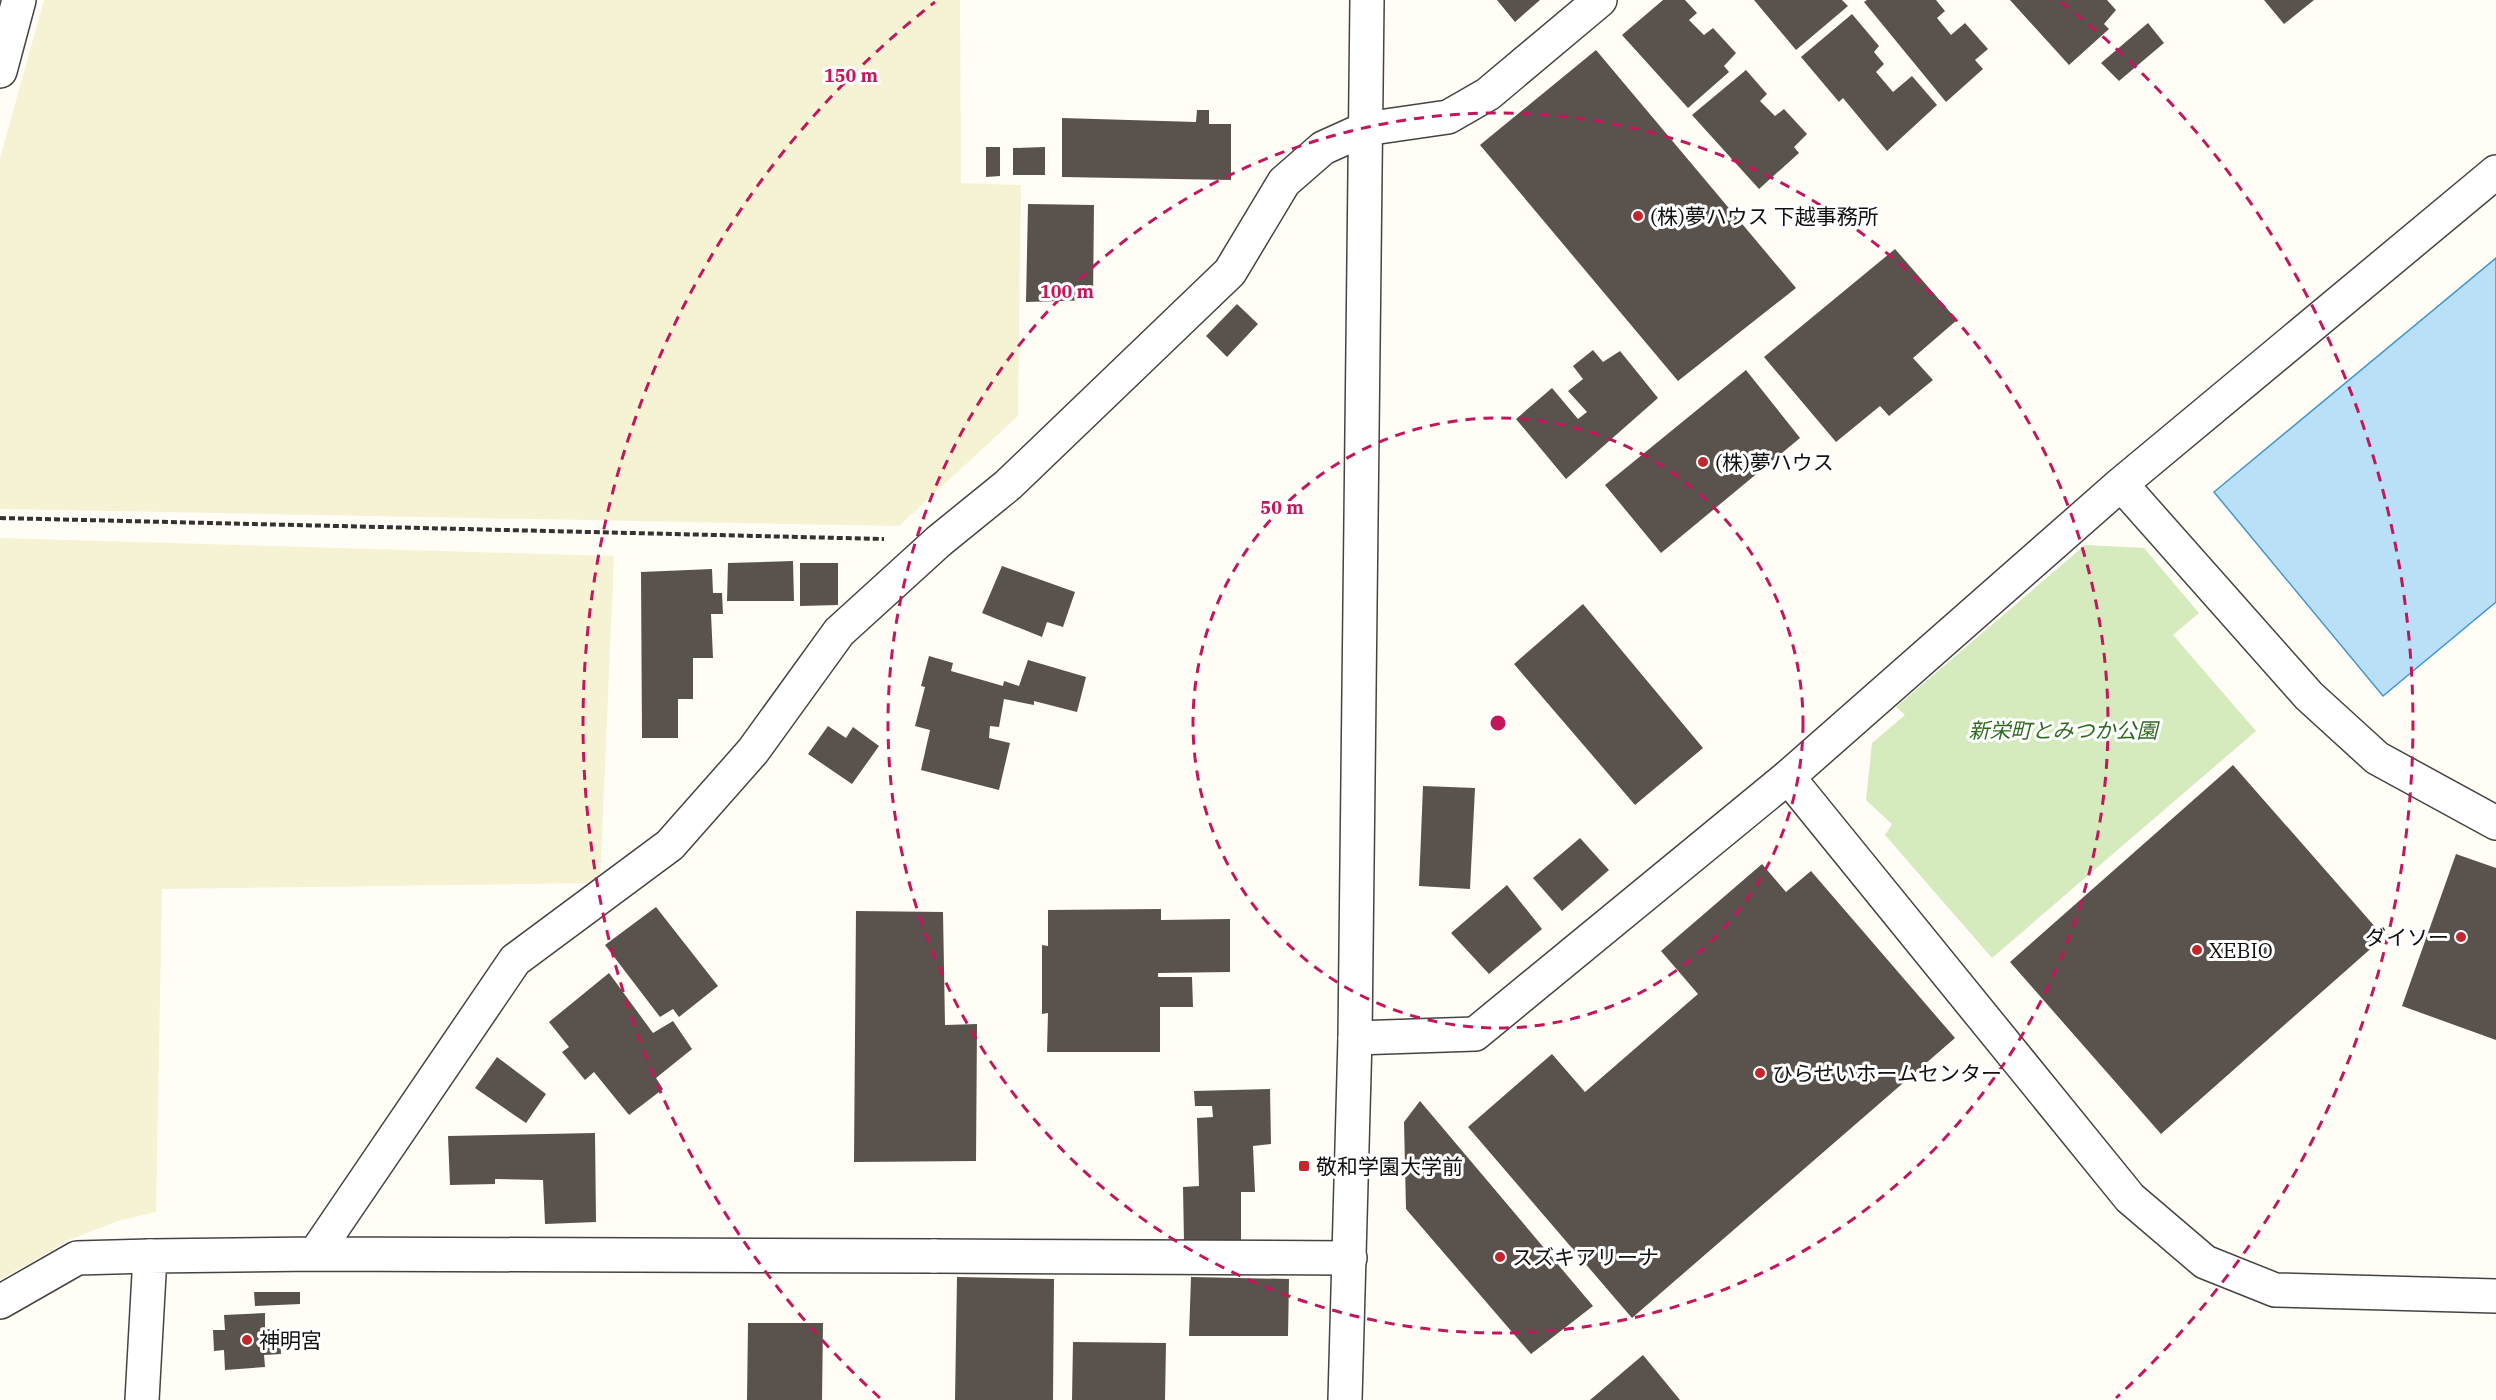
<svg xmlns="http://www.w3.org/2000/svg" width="2496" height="1400" font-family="'IBM Plex Serif','Noto Sans JP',serif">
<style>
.farmland{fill:#f6f3d4}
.green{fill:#d5ebbd}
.water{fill:#b9e0f7;stroke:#3f96cf;stroke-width:1.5}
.building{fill:#5a524d}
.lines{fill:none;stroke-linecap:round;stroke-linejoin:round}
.minor-casing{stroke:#444;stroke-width:36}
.tertiary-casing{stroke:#444;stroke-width:36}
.path{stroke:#333;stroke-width:4;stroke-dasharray:6 3;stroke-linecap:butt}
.minor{stroke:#fff;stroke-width:33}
.tertiary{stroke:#fff;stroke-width:33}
.ring{fill:none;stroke:#c2185b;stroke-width:3;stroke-dasharray:10 8}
.poi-dot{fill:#c4262e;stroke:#fff;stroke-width:2}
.labels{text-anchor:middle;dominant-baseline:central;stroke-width:6;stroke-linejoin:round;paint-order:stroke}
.poi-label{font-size:21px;fill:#111;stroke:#fff;text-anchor:start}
.park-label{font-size:21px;font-style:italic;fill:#2f6b1f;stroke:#fff}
.centre{fill:#c2185b;stroke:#fff;stroke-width:3}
.ring-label{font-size:18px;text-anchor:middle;font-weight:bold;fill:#c2185b;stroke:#fff;stroke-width:6;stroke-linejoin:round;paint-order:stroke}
</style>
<rect width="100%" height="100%" fill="#fffdf5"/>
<path class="farmland" d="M44 0H960L961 183 1021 185 1018 416 899 526 0 509V158Z
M0 538 614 556 600 883 162 889 156 1212 118 1221 69 1240 0 1280Z"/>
<path class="green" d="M2085 545 2144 548 2199 613 2173 635 2256 731 1992 958 1885 835 1892 824 1866 800 1872 743 1905 715 1896 707Z"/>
<path class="water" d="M2496 258V602L2383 696 2214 492Z"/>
<path class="building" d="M1497 0H1540L1515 22Z
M1663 0H1685L1697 13 1689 20 1704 35 1713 28 1736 53 1724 66 1729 72 1688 108 1622 35Z
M1754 0H1842L1848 6 1796 50Z
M1867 0H1936L1945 11 1937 18 1951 35 1965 23 1988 49 1975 60 1983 69 1946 102 1864 2Z
M2010 0H2107L2116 10 2104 24 2109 29 2069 65Z
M2264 0H2314L2284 24Z
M1852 14 1879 46 1874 52 1884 64 1876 72 1893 92 1912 76 1937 105 1887 151 1843 98 1839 102 1801 57Z
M2148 23 2164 43 2119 81 2101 63Z
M1596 50 1796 288 1678 381 1480 145Z
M1746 70 1767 94 1760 101 1775 116 1784 109 1807 134 1794 147 1799 153 1759 189 1692 115Z
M1197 110H1209V124H1231V180L1062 177V118L1196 122Z
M986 147H1000V176L986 177Z
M1045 147V175H1013V148Z
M1028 204 1094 205 1093 300 1026 302Z
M1895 249 1957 320 1913 358 1933 380 1889 416 1880 406 1836 442 1764 357Z
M1237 304 1258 324 1227 357 1206 336Z
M1593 350 1603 362 1620 351 1658 398 1566 479 1516 419 1552 388 1578 419 1587 412 1568 391 1583 379 1573 366Z
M1746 370 1800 438 1661 553 1605 485Z
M793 561 794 601H727L728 563Z
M800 563H838V605L800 606Z
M1002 566 1075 592 1063 627 1047 622 1042 637 982 613Z
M712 569 713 593H722L723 614H711L713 658H693V699H678V738H642L641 572Z
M1583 604 1703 748 1635 805 1514 664Z
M929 656 953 663 951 671 1003 686 1004 681 1019 686 1028 660 1086 677 1077 712 1034 701V705L1004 699 999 727 990 726 989 738 1010 743 999 790 921 770 930 730 915 726 925 687 921 686Z
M828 726 846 738 853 727 879 746 852 784 808 754Z
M2233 765 2384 937 2161 1134 2010 962Z
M1423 786 1475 788 1470 889 1419 886Z
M1580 838 1609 870 1562 911 1533 878Z
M2456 854 2496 868V1040L2402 1006Z
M1762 864 1786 892 1811 871 1955 1038 1632 1318 1468 1127 1552 1054 1585 1092 1698 994 1661 951Z
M1507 885 1542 929 1489 974 1451 933Z
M656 907 718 986 679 1017 673 1009 660 1017 605 945Z
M1161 909V920L1230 919V972L1158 973V977H1192L1193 1007H1160V1052H1047L1048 1013 1042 1014V945L1048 946V910Z
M856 911 943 912 945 1025 977 1024 976 1161 854 1162Z
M609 973 653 1033 673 1021 692 1049 656 1078 663 1089 629 1115 594 1072 585 1080 562 1052 569 1047 549 1022Z
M497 1057 546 1094 526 1123 475 1088Z
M1270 1089 1271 1144 1253 1146 1255 1192H1241V1241L1184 1242 1183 1187 1199 1186 1197 1118 1213 1117 1212 1106H1195L1194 1091Z
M1420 1101 1593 1306 1531 1354 1406 1209 1404 1122Z
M595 1133 596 1222 545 1224 543 1180 495 1179V1184L450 1185 448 1136Z
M957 1277 1054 1279 1053 1400H955Z
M1191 1277 1289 1279 1288 1336H1189Z
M254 1292H300V1304L255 1306Z
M265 1313V1329H280L281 1354 264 1355 265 1367 225 1370 224 1350 214 1351 213 1330H225L224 1315Z
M748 1323H823L822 1400H747Z
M1073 1342 1166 1343 1165 1400H1072Z
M1643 1355 1680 1400H1590Z"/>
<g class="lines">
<g class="minor-casing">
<path id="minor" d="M0 71 19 0
M2121 484 2309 696 2377 758 2496 823
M1355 1038 1475 1034 1788 777 2121 484 2496 172
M934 1256 1350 1258
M0 1302 77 1258 150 1256"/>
</g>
<g class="tertiary-casing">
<path id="tertiary" d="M1788 777 2130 1198 2205 1262 2275 1290 2496 1296
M315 1254 934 1256
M142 1400 150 1256 315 1254 515 960 670 845 753 751 839 632 939 541 1008 485 1230 272 1284 182 1323 148 1365 129 1448 117 1488 94 1600 0
M1345 1400 1355 1038 1367 0"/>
</g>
<path class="path" d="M0 518 884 539"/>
<use href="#minor" class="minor"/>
<use href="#tertiary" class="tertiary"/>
</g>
<g class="ring">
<circle cx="1498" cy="723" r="305"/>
<circle cx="1498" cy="723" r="610"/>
<path d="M880 1398A915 915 0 0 1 935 2M2061 2A915 915 0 0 1 2116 1398"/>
</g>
<g class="poi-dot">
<circle cx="1638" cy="216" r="6"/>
<circle cx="1703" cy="462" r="6"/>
<circle cx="2461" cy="937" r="6"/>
<circle cx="2197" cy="950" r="6"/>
<circle cx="1760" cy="1073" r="6"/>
<rect x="1298" y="1160" width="12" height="12" rx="3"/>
<circle cx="1500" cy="1257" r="6"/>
<circle cx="247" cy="1340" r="6"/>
</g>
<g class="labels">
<g class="poi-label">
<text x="1650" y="216">(株)夢ハウス 下越事務所</text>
<text x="1715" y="462">(株)夢ハウス</text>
<text x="2449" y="937" text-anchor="end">ダイソー</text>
<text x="2209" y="950">XEBIO</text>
<text x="1772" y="1073">ひらせいホームセンター</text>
<text x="1316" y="1166">敬和学園大学前</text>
<text x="1512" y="1257">スズキアリーナ</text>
<text x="259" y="1340">神明宮</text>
</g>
<g class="park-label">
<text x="2063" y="730">新栄町とみつか公園</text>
</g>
</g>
<circle cx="1498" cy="723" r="9" class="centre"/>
<g class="ring-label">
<text x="851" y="82">150 m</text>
<text x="1067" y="298">100 m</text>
<text x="1282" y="514">50 m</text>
</g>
</svg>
